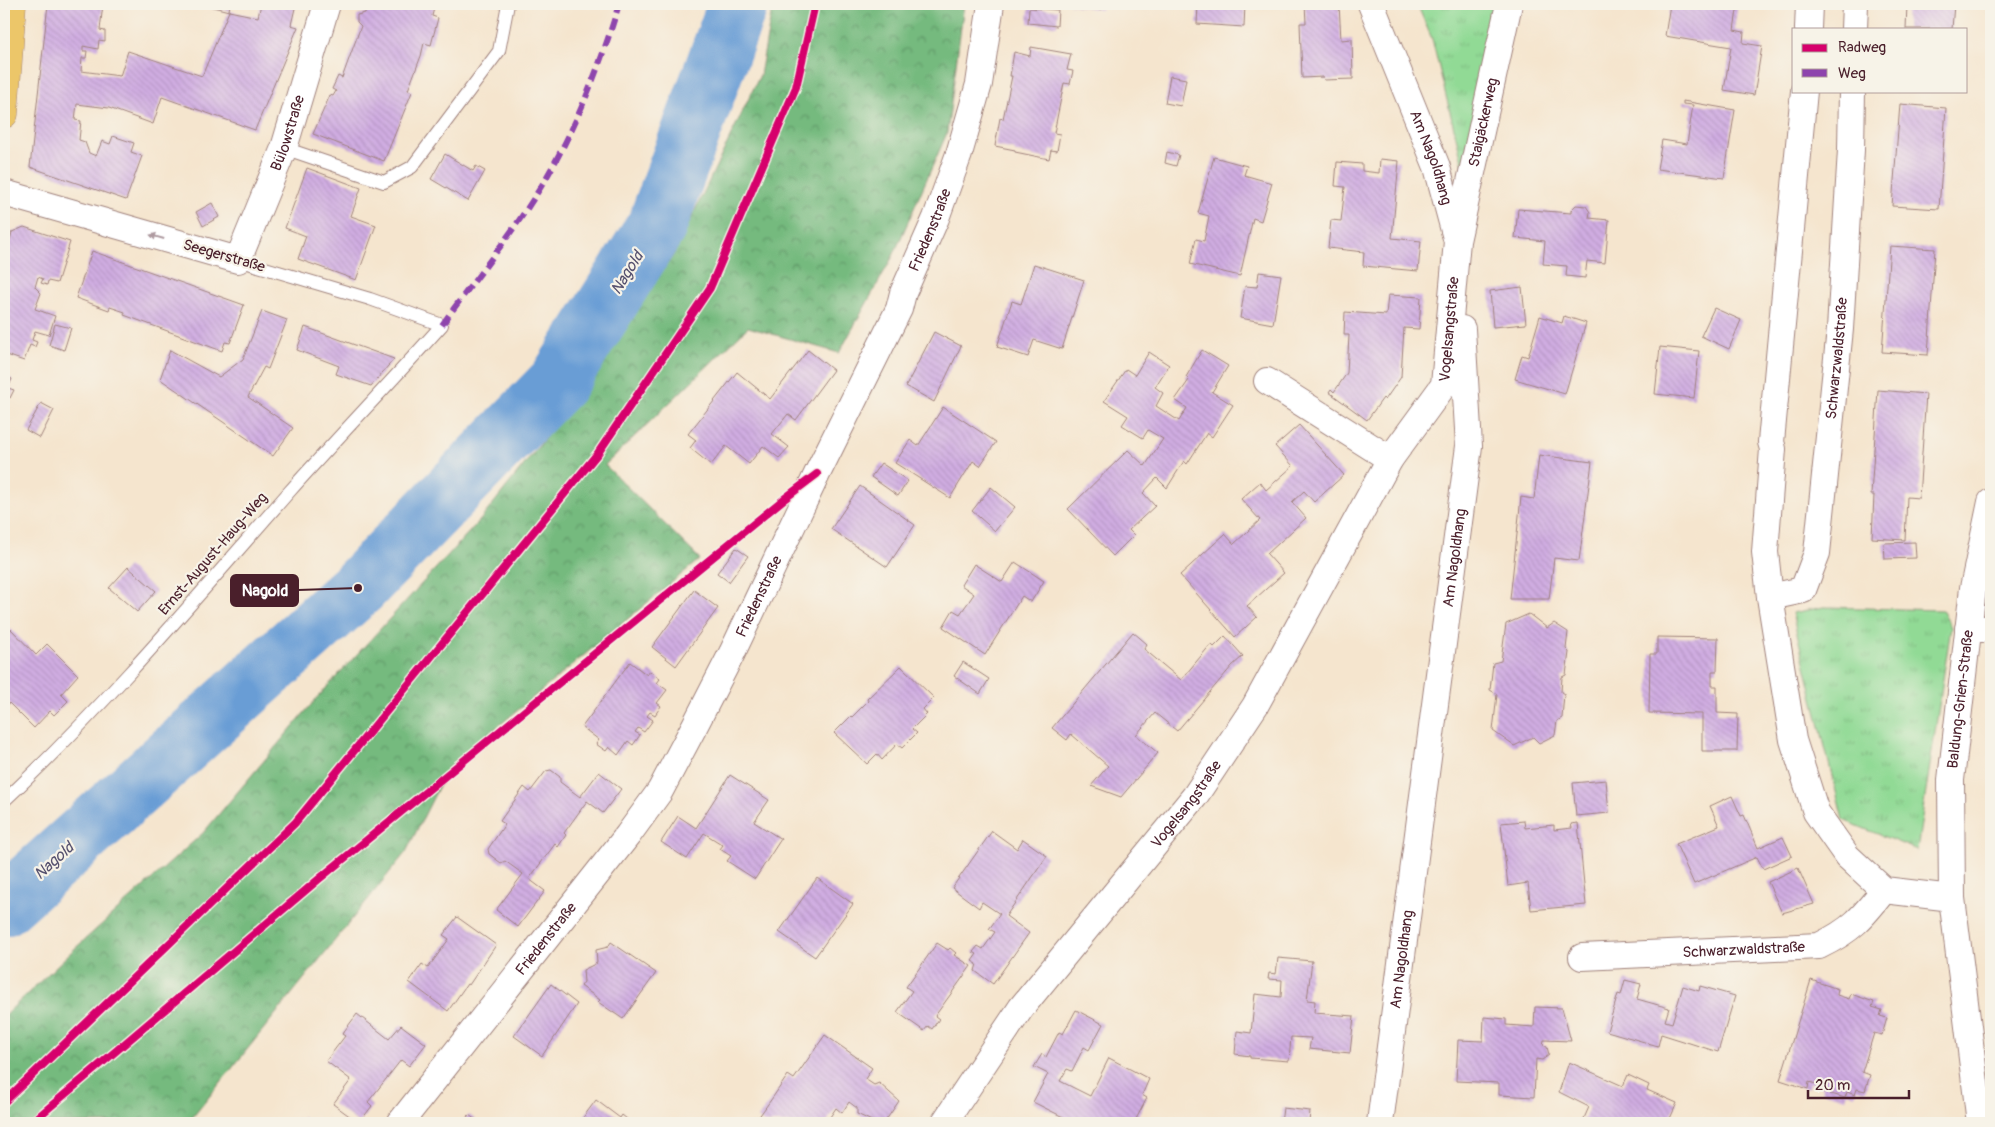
<svg xmlns="http://www.w3.org/2000/svg" width="1995" height="1127" font-family="Pangolin,sans-serif">
<style>
.grass{fill:url(#grass-tufts);stroke:#6e7c60}
.forest{fill:url(#forest-crowns);stroke:#5f6c54}
.lines{fill:none;stroke-linecap:round;stroke-linejoin:round}
.river{stroke:#699dd5;stroke-width:60}
.building{fill:url(#building-back-hatch)}
.service-casing{stroke:#a0827c;stroke-width:14}
.minor-casing{stroke:#a0827c;stroke-width:28}
.primary-casing{stroke:#a0827c;stroke-width:29}
.service{stroke:#fff;stroke-width:12}
.minor{stroke:#fff;stroke-width:26}
.primary{stroke:#ecc669;stroke-width:28}
.quiet{stroke:#8e44ad;stroke-width:6;stroke-dasharray:12 6;stroke-linecap:butt}
.cycleway-casing{stroke:#f7f3e8;stroke-width:11}
.cycleway{stroke:#d6006c;stroke-width:8}
.oneway{fill:#ae9aa0}
.labels{text-anchor:middle;dominant-baseline:central;stroke-width:4.5;stroke-linejoin:round;paint-order:stroke}
.street-label{font-size:15px;fill:#4a1f2b;stroke:#f7f3e8}
.water-label{font-size:16px;font-style:italic;fill:#56516f;stroke:#f7f3e8}
.leader{fill:none;stroke:#4a1f2b;stroke-width:2}
.callout-dot{fill:#4a1f2b;stroke:#f7f3e8;stroke-width:2}
.callout{fill:#4a1f2b;stroke:#4a1f2b;stroke-width:2}
.callout-label{font-size:16px;text-anchor:middle;font-weight:bold;fill:#fff}
</style>
<defs>
<pattern id="grass-tufts" width="24" height="20" patternUnits="userSpaceOnUse" patternTransform="scale(1.25)"><rect width="24" height="20" fill="#91da95"/><path d="M3 7l-1-3M5 7V3M7 7l1-3M15 17l-1-3M17 17v-4M19 17l1-3" fill="none" stroke="#7fbb81"/></pattern>
<pattern id="forest-crowns" width="20" height="18" patternUnits="userSpaceOnUse" patternTransform="scale(1.25)"><rect width="20" height="18" fill="#74ba7e"/><path d="M2 6a3 3 0 1 1 6 0M12 15a3 3 0 1 1 6 0" fill="none" stroke="#619767"/></pattern>
<pattern id="building-back-hatch" width="6" height="6" patternUnits="userSpaceOnUse" patternTransform="scale(1.25)"><rect width="6" height="6" fill="#d0ade2"/><path d="M-1 5l2 2M0 0l6 6M5-1l2 2" fill="none" stroke="#b494c2"/></pattern>
</defs>
<rect width="100%" height="100%" fill="#f7f3e8"/>
<filter id="ink" filterUnits="userSpaceOnUse"><feTurbulence type="fractalNoise" baseFrequency=".02" numOctaves="2"/><feDisplacementMap in="SourceGraphic" scale="10" xChannelSelector="R" yChannelSelector="G"/><feConvolveMatrix kernelMatrix="1 2 1 2 8 2 1 2 1" color-interpolation-filters="sRGB"/></filter>
<filter id="wash" filterUnits="userSpaceOnUse"><feTurbulence type="fractalNoise" baseFrequency=".0096" numOctaves="4" result="noise"/><feDisplacementMap in="SourceGraphic" scale="20" xChannelSelector="R" yChannelSelector="G"/><feGaussianBlur stdDeviation="1.12" result="paint"/><feColorMatrix in="noise" values="0 0 0 0 0 0 0 0 0 0 0 0 0 0 0 0 0 1.4 0 .05"/><feComposite in="paint" operator="in"/></filter>
<g filter="url(#wash)">
<rect width="100%" height="100%" fill="#f5e5ce"/>
<path class="grass" d="M1417 4H1501L1463 165 1432 39Z
M1824 607 1942 610 1951 627 1917 850 1843 820 1792 613Z"/>
<path class="forest" d="M773 4H964L947 133 893 256 839 353 748 327 605 465 700 559 448 768 406 852 188 1123H4V1016L71 952 203 833 316 699 481 519 581 393 674 254 760 75Z"/>
<g class="lines">
<path class="river" d="M4 906 358 588 558 382 657 225 738 4"/>
</g>
<g id="blocks">
<path class="building" d="M48 4H103L100 30 105 31V41L99 40 98 49 83 46V51H87L86 58H82L81 71 120 76 128 51 202 76 229 11 258 17 261 4H296L291 25 298 27 255 130 162 97 153 124 109 108 77 104 75 120 81 121 79 140 85 142 89 153 96 156 102 141 110 144 113 136 134 143 131 152 142 156 126 200 30 167Z
M201 4H230L229 11Z
M367 4H435L432 16 438 18 431 45 424 43 421 56 408 90 412 92 384 161 313 134 330 95 333 96 336 91 332 89 338 76 342 78 361 26 357 22V15L365 13Z
M1068 4H1102L1101 10Z
M1198 4H1245L1244 27 1197 24Z
M1305 4H1339L1341 40 1352 39 1353 79 1324 80 1323 77 1302 78 1300 23H1306Z
M1670 4H1738L1734 30 1744 32 1743 43 1762 46 1754 95 1724 90 1731 47 1665 36Z
M1907 4H1954L1952 29H1906Z
M1029 8 1058 10 1057 26 1028 23Z
M1031 47 1071 54 1067 70 1073 71 1070 84 1064 83 1054 133 1060 134 1057 151 1051 150 1049 159 1015 152V150L995 146 1000 118 1003 119 1012 76H1010L1014 52 1030 56Z
M1170 76 1186 79 1181 106 1165 103Z
M1683 101 1735 110 1724 178 1657 169 1662 140 1687 144 1693 105 1683 104Z
M1900 104 1946 108 1939 209 1892 206Z
M1167 152 1179 155 1176 166 1165 163Z
M445 154 473 171 476 166 485 171 468 201 431 179Z
M1214 157 1247 166 1244 175 1272 183 1261 221 1253 218 1240 276 1190 264 1196 239 1204 241 1209 216 1198 213Z
M1380 159 1399 161 1392 238 1421 241 1418 271 1363 266 1364 252 1328 248 1331 220 1341 221 1345 187 1335 186 1337 162 1362 164V171L1379 173Z
M307 168 361 188 351 216 376 225 356 280 298 259 306 236 285 228Z
M212 203 219 217 203 226 196 212Z
M1576 205 1586 206 1590 212 1589 218 1609 220 1605 263 1587 261 1585 278 1566 276 1567 266 1543 264 1545 241 1515 238 1518 209 1571 213V210Z
M24 227 70 242 57 283 48 281 47 285 41 283 43 279 38 277 35 287 41 293 35 309 55 316 49 335 35 331 32 340 37 342 35 347 30 345 24 361 4 354V261L12 232Z
M1890 246 1935 249 1928 355 1882 352Z
M92 251 244 305 230 343 225 342 222 351 124 315 125 312 110 307 109 310 76 298Z
M1034 264 1084 280 1062 349 1034 340 1028 357 997 347 1012 301 1021 304Z
M1259 272 1281 275 1273 324 1240 318 1245 286 1257 287Z
M1522 287 1526 324 1493 327 1490 291Z
M1388 295 1421 297 1419 329 1404 328 1401 377 1385 400 1383 398 1367 420 1329 392 1331 389 1334 392 1347 373 1349 335H1344L1345 312 1386 315Z
M1714 308 1741 320 1729 349 1701 336Z
M262 311 287 320 268 369 264 367 248 397 293 428 273 456 160 379 170 350 219 377 243 359Z
M1540 316 1562 323 1564 316 1586 323 1565 394 1515 379 1522 355 1528 357Z
M55 324 71 328 64 350 49 345Z
M305 327 394 359 371 386 336 374 339 366 297 350Z
M934 332 961 346 934 402 906 386Z
M1660 347 1699 351 1694 398 1655 394Z
M808 350 833 370 796 420 788 414 772 434 789 447 779 458 763 446 749 464 726 446 711 465 690 448 696 440 688 434 737 372 770 399Z
M1202 350 1228 366 1212 392 1233 405 1212 437 1207 433 1187 464 1184 461 1167 488 1157 478 1143 493 1155 506 1129 530 1134 535 1113 556 1068 509 1128 450 1145 466 1163 439 1148 430 1143 438 1122 425 1128 416 1104 401 1126 369 1135 375 1149 352 1169 365 1155 387 1163 393 1156 406 1179 421 1187 408 1175 400 1189 380 1186 377Z
M4 375 12 379 8 388 14 390 10 398 4 395Z
M1878 390 1926 394 1919 498 1907 497 1905 540 1872 538 1874 495H1871Z
M41 403 54 410 40 438 26 430Z
M943 407 996 442 980 466 973 461 950 498 895 463 910 440 918 446Z
M1299 425 1344 475 1314 502 1304 491 1292 502 1306 518 1267 554 1284 573 1247 606 1257 617 1235 637 1180 575 1225 534 1234 544 1260 520 1241 499 1260 482 1266 490 1293 466 1275 446Z
M1539 455 1592 462 1579 561 1554 558 1549 599H1510L1521 497 1534 499Z
M881 463 908 481 898 496 871 477Z
M860 486 915 525 887 567 831 529Z
M991 487 1015 507 995 531 972 511Z
M1915 542 1916 558 1885 559 1884 543Z
M736 548 748 556 729 582 717 573Z
M1015 562 1044 581 1031 602 1022 596 985 655 943 627 953 610 960 614 974 594 961 585 974 564 1002 582Z
M128 567 156 591 137 612 109 588Z
M694 590 718 608 676 666 652 647Z
M1529 614 1547 628 1554 623 1568 632 1566 649 1569 652 1566 675 1562 677 1561 692 1564 694 1562 718 1557 721 1555 735 1539 743 1533 737 1514 746 1493 731 1497 694 1490 690 1493 663 1501 661 1506 624Z
M11 629 36 655 47 644 78 675 61 694 68 701 54 715 50 711 34 728 9 703 4 710V637Z
M1133 632 1147 644 1144 649 1181 680 1211 644 1214 647 1225 636 1243 656 1232 666 1177 731 1155 713 1136 735 1158 753 1121 797 1091 786 1108 766 1071 734 1067 740 1052 728Z
M1657 637 1718 638 1717 671H1712V686H1717V713L1738 714 1737 751H1702V714L1649 713 1650 654H1657Z
M630 662 647 675 650 671 660 679 657 683 667 690 657 703 661 706 655 715 650 712 647 716 653 720 644 732 638 728 635 732 640 735 633 745 628 741 618 755 609 747 606 751 596 744 599 740 582 727Z
M963 662 989 679 980 694 954 676Z
M901 666 934 698 923 709 927 714 912 729 917 733 902 748 897 744 882 760 877 754 867 764 834 733 851 716 852 717 868 701 867 699Z
M551 770 560 777V782L580 797 599 772 621 789 603 813 587 801 564 833 566 835 558 847 555 844 529 879 545 891 518 927 496 910 523 874 505 861 501 863 489 854 488 849 505 824 500 821 524 787 530 792 546 771Z
M730 775 769 800 754 822 781 839 755 879 727 861 731 856 720 849 723 845 704 833 687 859 661 842 678 816 696 828Z
M1606 780 1609 813 1576 816 1573 783Z
M1732 796 1741 816 1744 815 1758 848 1783 837 1792 856 1763 869 1757 857 1694 884 1676 844 1719 826 1710 806Z
M1524 821 1525 828 1554 825V830L1572 828 1571 824 1578 823 1586 905 1531 910 1528 883 1508 886 1501 823Z
M992 831 1017 849 1023 839 1047 856 1006 916 1029 933 993 984 975 971 977 964 972 961 977 954 973 952 978 946 983 949 995 932 989 929 1000 914 982 902 979 908 952 888Z
M1798 868 1814 904 1782 913 1768 882Z
M817 878 853 904 815 957 779 932Z
M457 917 496 945 469 985 467 984 448 1011 409 982 422 964 428 968 449 939 443 935Z
M611 942 656 973 623 1019 598 1002 600 1000 581 986 584 982 583 970 597 963 596 950 608 947Z
M937 943 948 950 950 948 956 953 954 955 971 966 935 1016 939 1019 932 1029 928 1026 924 1031 897 1012 912 991 906 987Z
M1278 958 1312 961 1307 1000 1315 1001 1314 1013 1354 1016 1350 1053 1309 1049 1311 1038 1291 1037 1289 1061 1250 1058V1056L1235 1054 1237 1031 1251 1033 1255 994 1281 997 1282 980 1268 979 1269 973 1276 974Z
M1625 980 1641 984 1637 999 1669 1008 1665 1021 1672 1023 1683 986 1699 991 1700 986 1735 996 1718 1052 1661 1034 1658 1046 1607 1031 1618 994 1621 995Z
M1811 980 1838 989 1837 995 1849 999 1851 994 1874 1002 1872 1007 1882 1010 1880 1016 1887 1018 1882 1035 1874 1033 1862 1072 1870 1075 1865 1091 1857 1089 1855 1095 1847 1092 1845 1098 1821 1091 1823 1086 1809 1082 1808 1089 1780 1080Z
M551 984 577 1004 542 1056 514 1036Z
M1535 1007 1562 1008 1571 1041 1544 1040 1543 1045 1547 1047 1549 1055 1542 1060 1536 1059 1534 1097 1499 1095V1083L1456 1081 1458 1040 1483 1041 1484 1017 1506 1019V1025L1534 1027Z
M1076 1010 1103 1024 1089 1050 1084 1047 1072 1071 1067 1069 1060 1081 1090 1096 1109 1058 1149 1079 1142 1095 1147 1098 1134 1123H1075L1033 1102 1048 1074 1034 1067 1042 1054 1046 1057 1059 1032 1063 1034Z
M357 1014 389 1039 401 1025 426 1044 409 1066 401 1060 368 1102 372 1106 359 1123 333 1104 351 1080 326 1061 345 1036 342 1034Z
M825 1035 872 1068 865 1079 874 1085 879 1083 899 1101 884 1123H876L857 1114V1108L849 1102 842 1113 836 1108 826 1123H764L758 1118 773 1097 788 1075 794 1079Z
M1569 1062 1623 1086 1628 1075 1649 1085 1647 1090 1677 1103 1668 1123H1582L1589 1107 1559 1092Z
M596 1100 620 1118 622 1115 632 1123H579Z
M1283 1108 1310 1111 1309 1123H1281Z
M469 1115 480 1123H462Z
M303 1117 310 1123H297Z"/>
</g>
</g>
<g filter="url(#ink)">
<use href="#blocks" fill-opacity="0" stroke="#a0827c" stroke-width="1"/>
<g class="lines">
<g class="service-casing">
<path id="service" d="M284 148 384 182 412 167 499 51 508 4
M4 801C106 705 196 598 289 492 339 436 392 381 442 325L370 299 238 260"/>
</g>
<g class="minor-casing">
<g id="minor">
<path id="s1" d="M1371 4 1437 167 1456 238"/>
<path d="M1808 29 1809 4"/>
<path d="M1854 29 1855 4"/>
<path d="M1804 91 1771 442 1773 449 1765 552 1770 597 1793 740 1816 812 1847 856 1884 890 1952 898"/>
<path id="s2" d="M4 193 238 260 284 148 327 4"/>
<path d="M1267 381 1390 459"/>
<path id="s3" d="M1770 597 1803 590 1817 553 1840 329 1851 150 1852 91"/>
<path d="M1968 629H1991"/>
<path id="s4" d="M1582 957 1819 946C1852 930 1862 918 1884 890"/>
<path id="s5" d="M400 1123 628 835 660 791 694 727 732 653 817 474 899 309 903 293 936 218 959 154 979 84 991 4"/>
<path id="s6" d="M944 1123 1021 1008 1195 796 1255 706 1390 459 1444 385 1457 241 1509 4"/>
<path id="s7" d="M1380 1123 1469 446 1462 329"/>
<path id="s8" d="M1980 1123 1952 898 1951 780 1973 588 1991 502"/>
</g>
</g>
<g class="primary-casing">
<path id="primary" d="M4 114 12 4"/>
</g>
<use href="#service" class="service"/>
<use href="#minor" class="minor"/>
<use href="#primary" class="primary"/>
<path class="quiet" d="M442 325C475 278 512 235 542 185 576 128 600 67 619 4"/>
<g class="cycleway-casing">
<path id="cycleway" d="M4 1102 295 823 598 453 710 288 796 87 815 4
M31 1123 319 879 784 499 817 474"/>
</g>
<use href="#cycleway" class="cycleway"/>
</g>
<defs><path id="oneway-solid" d="M-6-.8H1V-3.2L6.5 0L1 3.2V.8H-6Z" transform="scale(1.25)"/></defs>
<use class="oneway" href="#oneway-solid" transform="translate(157 237) rotate(-164)"/>
</g>
<g class="labels">
<g class="street-label">
<text stroke="none"><textPath href="#s6" startOffset="1160">Staigäckerweg</textPath></text>
<text stroke="none"><textPath href="#s2" startOffset="380">Bülowstraße</textPath></text>
<text stroke="none"><textPath href="#s1" startOffset="165">Am Nagoldhang</textPath></text>
<text stroke="none"><textPath href="#s5" startOffset="1045">Friedenstraße</textPath></text>
<text transform="translate(224 256) rotate(16)">Seegerstraße</text>
<text stroke="none"><textPath href="#s6" startOffset="950">Vogelsangstraße</textPath></text>
<text stroke="none"><textPath href="#s3" startOffset="269">Schwarzwaldstraße</textPath></text>
<text transform="translate(213 554) rotate(-49)">Ernst-August-Haug-Weg</text>
<text stroke="none"><textPath href="#s7" startOffset="570">Am Nagoldhang</textPath></text>
<text stroke="none"><textPath href="#s5" startOffset="640">Friedenstraße</textPath></text>
<text stroke="none"><textPath href="#s8" startOffset="426">Baldung-Grien-Straße</textPath></text>
<text stroke="none"><textPath href="#s6" startOffset="401">Vogelsangstraße</textPath></text>
<text stroke="none"><textPath href="#s5" startOffset="235">Friedenstraße</textPath></text>
<text stroke="none"><textPath href="#s4" startOffset="162">Schwarzwaldstraße</textPath></text>
<text stroke="none"><textPath href="#s7" startOffset="165">Am Nagoldhang</textPath></text>
</g>
<g class="water-label">
<text transform="translate(627 273) rotate(-58)">Nagold</text>
<text transform="translate(54 861) rotate(-42)">Nagold</text>
</g>
</g>
<path class="leader" d="M358 588L298 590"/>
<circle class="callout-dot" cx="358" cy="588" r="5"/>
<rect class="callout" x="231" y="575" width="67" height="31" rx="5"/>
<g class="callout-label">
<text x="265" y="596">Nagold</text>
</g>
<rect width="1995" height="1127" fill="none" stroke="#f7f3e8" stroke-width="20"/>
<rect x="1792" y="28" width="175" height="65" fill="#f7f3e8" stroke="#b29e9c"/>
<rect x="1802" y="44" width="25" height="8" fill="#d6006c" stroke="#b29e9c"/>
<text x="1838" y="52" font-size="15" fill="#4a1f2b">Radweg</text>
<rect x="1802" y="69" width="25" height="8" fill="#8e44ad" stroke="#b29e9c"/>
<text x="1838" y="78" font-size="15" fill="#4a1f2b">Weg</text>
<path d="M1808 1090v8h101v-8" fill="none" stroke="#4a1f2b" stroke-width="2.5"/>
<text x="1815" y="1090" font-size="15" fill="#4a1f2b" stroke="#f7f3e8" stroke-width="4" paint-order="stroke">20 m</text>
</svg>
